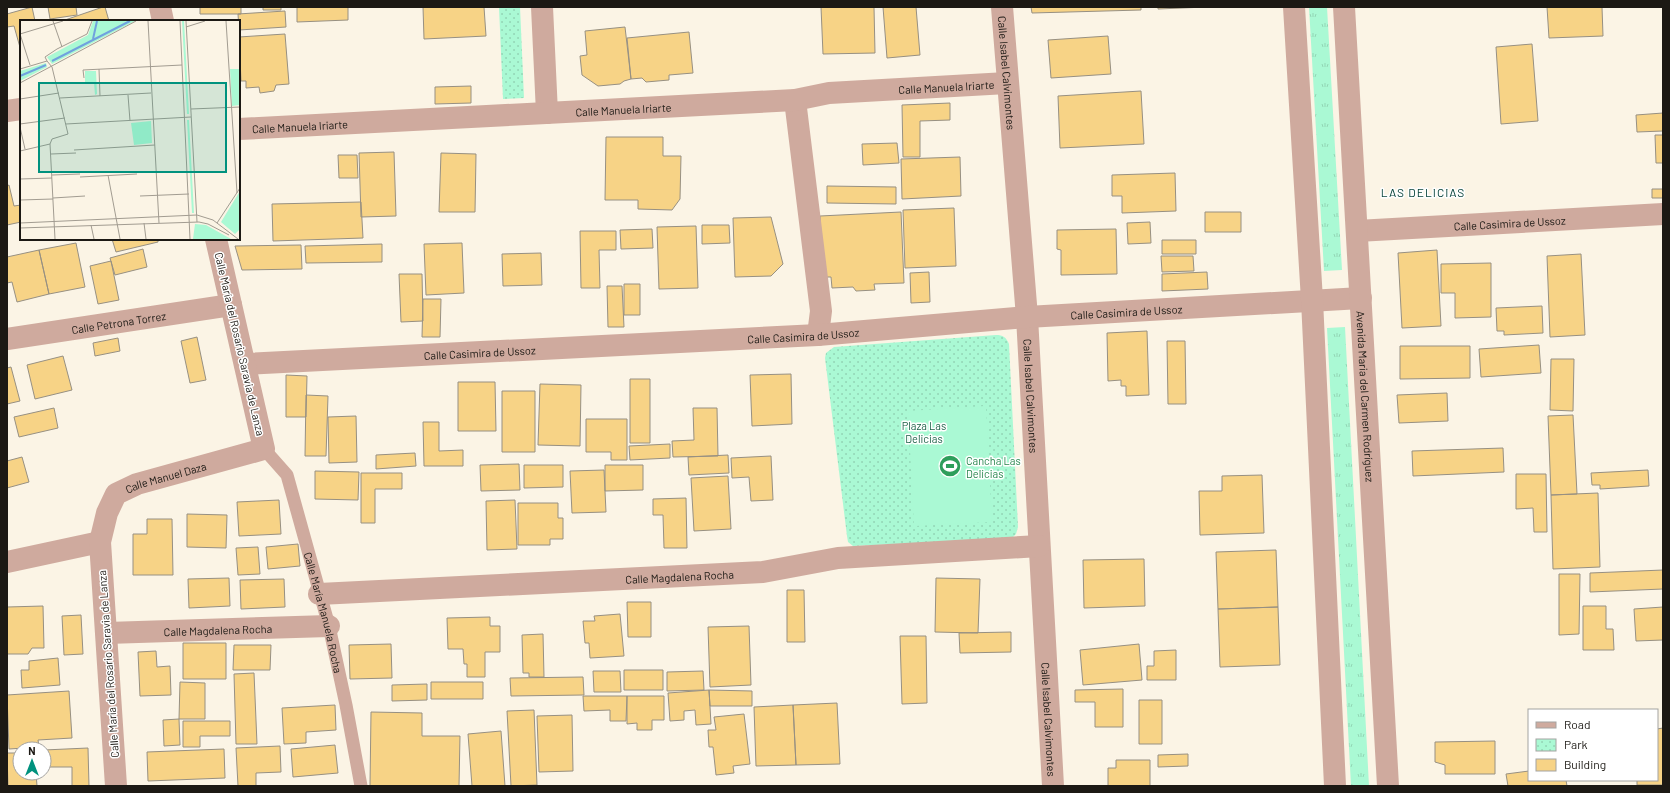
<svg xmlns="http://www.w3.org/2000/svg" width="1670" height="793" font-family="Barlow,sans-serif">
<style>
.grass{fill:url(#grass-tufts)}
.park{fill:url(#park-dots)}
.garden{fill:#aaf9d4}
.building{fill:#f7d386;stroke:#979082}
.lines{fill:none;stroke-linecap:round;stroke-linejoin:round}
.service{stroke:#cfaa9e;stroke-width:13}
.minor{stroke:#cfaa9e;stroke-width:22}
.tertiary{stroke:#cfaa9e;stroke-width:22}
.labels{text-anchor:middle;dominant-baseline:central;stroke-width:3;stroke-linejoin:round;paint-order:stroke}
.street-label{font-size:11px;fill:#1c1914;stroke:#fff}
.park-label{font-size:11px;fill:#1d6147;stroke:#fff}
.leisure-label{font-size:11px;fill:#27864d;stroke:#fff;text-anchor:start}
.neighbourhood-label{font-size:12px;letter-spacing:1px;fill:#08443b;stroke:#fff}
.inset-river{fill:none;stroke:#70a2de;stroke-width:2}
.inset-road{fill:none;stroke:#a29c91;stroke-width:1}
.view{fill:#01927e;fill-opacity:0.15;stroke:#01927e;stroke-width:2}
.inset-edge{fill:none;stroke:#1c1914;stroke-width:2}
</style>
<defs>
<pattern id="grass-tufts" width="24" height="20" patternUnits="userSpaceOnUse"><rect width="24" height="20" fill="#aaf9d4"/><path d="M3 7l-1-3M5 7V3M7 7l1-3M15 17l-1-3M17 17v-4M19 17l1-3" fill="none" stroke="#92d5b5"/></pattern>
<pattern id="park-dots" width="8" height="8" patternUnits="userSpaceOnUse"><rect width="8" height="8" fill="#aaf9d4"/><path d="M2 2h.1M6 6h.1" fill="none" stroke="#92d5b5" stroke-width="1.8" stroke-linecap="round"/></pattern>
</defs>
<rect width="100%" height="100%" fill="#fbf4e5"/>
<path class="grass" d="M1309 7H1327L1342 270 1324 271Z
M1345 327 1369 786H1351L1327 328Z"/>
<path class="park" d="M499 7H520L524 98 503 99Z
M996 335C1003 335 1006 337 1009 344L1018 527 1016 534 1011 539 853 546 848 542 847 536 825 358 826 353 834 347Z"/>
<path class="garden" d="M986 406 992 522 914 526 908 411Z"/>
<path class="building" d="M32 7 35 21H21V51L14 26 7 27V14Z
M48 7H76L77 15 50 19Z
M105 7 109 21H62L103 7Z
M200 7H241V14H200Z
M263 7H281V10H263Z
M297 7H348V20L297 22Z
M423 7H484L486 36 424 39Z
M821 7H874L875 53 823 54Z
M883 7H916L920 55 887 58Z
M1031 7H1141V10L1032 13Z
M1158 7H1206L1158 9Z
M1547 7H1602L1603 36 1549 38Z
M285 11 286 27 239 30 238 14Z
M625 27 631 79 624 81 620 84 598 86 582 75 580 56 587 55 585 31Z
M689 32 693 73 669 75V80L646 82 642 78 631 79 627 38Z
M285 34 289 84 276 85 274 91 260 93 259 87 246 88V81H241L239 37Z
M1108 36 1111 74 1051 78 1048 40Z
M1532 44 1538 121 1501 124 1496 47Z
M471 86V103L435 104V87Z
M1141 91 1144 144 1060 148 1058 96Z
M950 103V120L920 121V157H903L902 105Z
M1663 113V131L1637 132 1636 115Z
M1655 135H1663V163H1656Z
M606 137H663V156H681L680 199 672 210 638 209V200H605Z
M897 143 899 163 863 165 862 144Z
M394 152 396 216 361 217 359 153Z
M441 153 476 154 475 212H439Z
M338 155H357L358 178H339Z
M960 157 961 196 902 199 901 159Z
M1175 173 1176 211 1122 213V196H1112V175Z
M9 185 14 206 21 205V222L7 225V186Z
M827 186 896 187V204L827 203Z
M1652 189H1663V198H1652Z
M361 202 363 238 273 241 272 204Z
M954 208 956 266 905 268 903 210Z
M901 212 904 283 874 284 875 290 856 291 853 287 832 288 831 277H823L820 216Z
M1205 212H1241V232H1205Z
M771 217 783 264 771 276 735 277 733 218Z
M1150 222 1151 243 1128 244 1127 223Z
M702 225H729L730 243 702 244Z
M696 226 698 288 659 289 657 227Z
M652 229 653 248 621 249 620 230Z
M1116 229 1117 274 1061 275V250L1057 249V230Z
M580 231H616V250H599L600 288H581Z
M112 239H158V242L116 252Z
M1162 240H1196V254H1162Z
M76 243 85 287 49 294 39 250Z
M462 243 464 293 426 295 424 244Z
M382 244V262L306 263 305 246Z
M301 245 302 269 242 270 235 246Z
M143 249 147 267 115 275 110 258Z
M39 250 49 294 17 302 12 282 7 283V257Z
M1437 250 1441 326 1402 328 1398 253Z
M541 253 542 285 503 286 502 254Z
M1581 254 1585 335 1550 337 1547 256Z
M1161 256H1193L1194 271 1162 272Z
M111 261 119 300 98 304 90 266Z
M1491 263V317L1455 318V293H1441V264Z
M929 272 930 302 911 303 910 273Z
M1207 272 1208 289 1162 291V274Z
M399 274H422L423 321 401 322Z
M624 284H640V315H624Z
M607 286H622L624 327H608Z
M423 299H441L440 337H422Z
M1542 306 1543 333 1504 335V331H1497L1496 308Z
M1147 331 1149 395 1126 396V386H1121V380L1108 381 1107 333Z
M197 337 206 380 190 383 181 341Z
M118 338 120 351 95 356 93 343Z
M1167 341H1185L1186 404H1168Z
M1539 345 1541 373 1481 377 1479 349Z
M1400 346H1470V378L1400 379Z
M63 356 72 390 35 399 27 365Z
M1551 359H1574L1573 411 1550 410Z
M11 367 20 401 7 404V368Z
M791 374 792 424 752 426 750 375Z
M286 375 307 376 306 417H286Z
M630 379H650V443H630Z
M458 382H495L496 431H458Z
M540 384 581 385 580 446 538 445Z
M502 391H535V452H502Z
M1447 393 1448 421 1399 423 1397 395Z
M306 395 328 396 326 456H305Z
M54 408 58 428 19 437 14 417Z
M693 408H717L718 456 673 457 672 441 694 440Z
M1573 415 1577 494 1551 495 1548 416Z
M356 416 357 462 329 463 328 417Z
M586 419H627V460H611V452H586Z
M423 422H439V451L463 450V466H424Z
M670 444V458L630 460 629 446Z
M1503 448 1504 472 1413 476 1412 451Z
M415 453 416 466 376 469V455Z
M728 455 729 473 689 475 688 457Z
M771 456 773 500 751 501 749 477 732 478 731 458Z
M22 457 29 482 7 488V461Z
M519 464 520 490 481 491 480 465Z
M524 465H563V487L524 488Z
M605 465H643V490L605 491Z
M604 470 606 512 572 513 570 471Z
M1648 470 1649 486 1600 489V485H1592L1591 473Z
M315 471 359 472 358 500 315 499Z
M361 473H402V489H375V523H361Z
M1516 474H1546L1547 532H1534L1533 508 1516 509Z
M1262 475 1264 533 1200 535 1199 491H1222V476Z
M728 476 731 529 694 531 691 478Z
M1598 493 1600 567 1553 569 1551 495Z
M686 498 687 548H664L663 515H653V499Z
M279 500 281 534 239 536 237 502Z
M515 500 517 549 487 550 486 501Z
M518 503H558V518H563V539H550V545H518Z
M187 514 227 515 226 548 187 547Z
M147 519H172L173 575H133V534H147Z
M298 544 300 566 268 569 266 547Z
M258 547 260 574 238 575 236 548Z
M1276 550 1278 607 1218 609 1216 552Z
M1144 559 1145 606 1084 608 1083 560Z
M1663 570V589L1590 592V573Z
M1559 574H1580L1579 634 1559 635Z
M229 578 230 606 189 608 188 579Z
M936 578 980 579 978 633 935 632Z
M284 579 285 607 241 609 240 580Z
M787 590H804L805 642H787Z
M627 602H651V637H628Z
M43 606 44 648H32L28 654H7V607Z
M1583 606H1606V629H1613L1614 650H1583Z
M1278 607 1280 665 1220 667 1218 609Z
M1663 607V640L1636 641 1634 609Z
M620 614 624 656 590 658 589 643H585L583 621H595L594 616Z
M81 615 83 654 64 655 62 616Z
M490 617V626H500V652H485V677H467V664H464L463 649H448L447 618Z
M749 626 751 685 710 687 708 627Z
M1011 632V652L960 653 959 633Z
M543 634 544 677H529V673H523L522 635Z
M900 636H926L927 703 902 704Z
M183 643H226V679H183Z
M391 644 392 678 350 679 349 645Z
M1139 644 1142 680 1083 685 1080 650Z
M234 645H271L270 670H233Z
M1176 650V680H1147V666H1154V651Z
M156 651 157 667 170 666 171 695 140 696 138 652Z
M58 658 60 685 22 688 21 670H29V661Z
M624 670H663V690H624Z
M593 671H620L621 692H594Z
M703 671 704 690 667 691V672Z
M254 673 257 744H236L234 674Z
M583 677 584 695 511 696 510 678Z
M180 682 205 683V719H179Z
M431 682H483V699H431Z
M427 684V700L392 701V685Z
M1123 689V727H1095V702H1075V690Z
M709 690 752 691V706H710Z
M709 690 711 724 696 725 695 710 684 711V720L670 721 668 693Z
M69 691 72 738 38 740 39 747 9 749 7 695Z
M583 696H627L626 721H610V710L584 711Z
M627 696H664V720H652V730H637V723L627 724Z
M1139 700H1162V744H1139Z
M837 703 840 764 796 765 793 705Z
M335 705 336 730 306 732V743L284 744 282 708Z
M793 705 796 765 756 766 754 707Z
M534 710 537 785 511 786 507 711Z
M371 712 422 713V736H460L459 786H370Z
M744 714 750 764 733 766 734 773 716 775 713 747H709L708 730H716L714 717Z
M572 715 573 771 539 772 537 716Z
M179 719 180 745 164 746 163 720Z
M183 721H230V736H200V747H183Z
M1663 728V785H1637V780H1657V729Z
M501 731 505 786H472L468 734Z
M1495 741V774H1445V765L1435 762V742Z
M335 745 338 773 293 777 291 749Z
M280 746 281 772 256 773V786H238L236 748Z
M88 748 89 786H72V767H44V750Z
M224 749 225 778 148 781 147 752Z
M7 753H20V773H36L37 786H8Z
M1188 754V766L1158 767V755Z
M1116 760H1150V786H1108V768H1116Z
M1529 771V780H1566L1567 786H1508L1506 774Z"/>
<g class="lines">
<path class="service" id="s1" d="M264 449 287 475 329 626 346 705 361 786"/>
<g class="minor">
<path d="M160 7 163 21"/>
<path d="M542 7 547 113"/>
<path id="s2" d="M1002 7 1027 317 1053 786"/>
<path d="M795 100 821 311 818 335"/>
<path d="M7 111 21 109"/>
<path id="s3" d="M239 129 795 100 829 93 1007 83"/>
<path id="s4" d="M1357 231 1663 214"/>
<path id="s5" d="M7 339 231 305"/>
<path id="s6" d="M245 364 818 335 1027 317 1361 298"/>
<path d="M7 562 100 542"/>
<path id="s7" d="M319 594 763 572 838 558 1039 546"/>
<path id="s8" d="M107 633 329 626"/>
<path id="s9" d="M116 786 100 542 107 513 116 494 137 484 264 449 216 239"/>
</g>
<g class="tertiary">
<path d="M1294 7 1312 300 1335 786"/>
<path id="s10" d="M1344 7 1388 786"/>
</g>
</g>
<defs>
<g id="stadium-disc" transform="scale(1.15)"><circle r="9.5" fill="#2e9e5b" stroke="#fff"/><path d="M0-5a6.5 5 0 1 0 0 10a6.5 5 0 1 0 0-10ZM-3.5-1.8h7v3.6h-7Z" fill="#fff"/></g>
</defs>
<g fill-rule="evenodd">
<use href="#stadium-disc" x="950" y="466"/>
</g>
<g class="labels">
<g class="street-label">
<text stroke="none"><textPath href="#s2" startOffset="66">Calle Isabel Calvimontes</textPath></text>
<text stroke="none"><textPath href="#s3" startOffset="709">Calle Manuela Iriarte</textPath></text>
<text stroke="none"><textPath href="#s3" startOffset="385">Calle Manuela Iriarte</textPath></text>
<text stroke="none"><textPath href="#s3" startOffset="61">Calle Manuela Iriarte</textPath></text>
<text stroke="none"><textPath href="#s4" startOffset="153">Calle Casimira de Ussoz</textPath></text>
<text stroke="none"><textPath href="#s6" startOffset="883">Calle Casimira de Ussoz</textPath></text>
<text stroke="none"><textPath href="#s5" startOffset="113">Calle Petrona Torrez</textPath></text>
<text stroke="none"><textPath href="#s6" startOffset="559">Calle Casimira de Ussoz</textPath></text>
<text transform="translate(240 344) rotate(77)">Calle María del Rosario Saravia de Lanza</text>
<text stroke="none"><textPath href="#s6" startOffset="235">Calle Casimira de Ussoz</textPath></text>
<text stroke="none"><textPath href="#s2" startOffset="390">Calle Isabel Calvimontes</textPath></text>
<text stroke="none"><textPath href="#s10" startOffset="390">Avenida Maria del Carmen Rodríguez</textPath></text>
<text stroke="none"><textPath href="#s9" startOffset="348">Calle Manuel Daza</textPath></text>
<text stroke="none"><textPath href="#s7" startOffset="361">Calle Magdalena Rocha</textPath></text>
<text stroke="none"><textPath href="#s1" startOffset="177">Calle María Manuela Rocha</textPath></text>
<text stroke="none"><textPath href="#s8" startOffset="111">Calle Magdalena Rocha</textPath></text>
<text transform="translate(108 664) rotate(-94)">Calle María del Rosario Saravia de Lanza</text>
<text stroke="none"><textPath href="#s2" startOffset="714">Calle Isabel Calvimontes</textPath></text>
</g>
<g class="park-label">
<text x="924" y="425">Plaza Las<tspan x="924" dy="13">Delicias</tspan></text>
</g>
<g class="leisure-label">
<text x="966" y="460">Cancha Las<tspan x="966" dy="13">Delicias</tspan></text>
</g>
<g class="neighbourhood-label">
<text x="1423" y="192">LAS DELICIAS</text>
</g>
</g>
<g transform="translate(20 20)">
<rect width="220" height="220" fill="#fbf4e5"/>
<path d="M162 1H164L169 94H167ZM167 100H169L174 193H172ZM220 171V209L215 214 201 202ZM175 204 186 205 211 219H173Z" fill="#aaf9d4"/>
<path d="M73 1H115L32 44 27 37 68 15ZM26 43 27 47 0 61V51ZM210 49H220V85L212 86ZM65 51H76L77 74 75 75 74 63H65ZM131 101 132 123 114 125 111 103Z" fill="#aaf9d4"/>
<path d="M119 116a6 6 0 1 1 12 0a6 6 0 1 1-12 0Z" fill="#aaf9d4"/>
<path class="inset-river" d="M73 19 77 1M32 41 110 1M0 56 26 45"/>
<path class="inset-road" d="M33 1 42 27M128 1 139 203M160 1 170 219M166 1 177 202M206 1 217 173M166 7 185 1M0 14 43 1M0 14 10 45M27 41 32 47 48 114 32 119 30 124 35 219M27 41 25 37 37 29 67 14 72 1M0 49 27 41M79 49 80 76M64 58 63 50 162 45M0 63 116 1M108 75 110 101M40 78 131 73M0 79 39 73M171 89 220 87M0 104 45 98M46 104 171 97M0 107 5 129M54 130 135 125M0 131 30 124M31 134 56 133M32 155 60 154M88 155 100 219M60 157 117 154M0 159 32 158M120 176 169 174M33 178 65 176M0 180 33 179M0 203 177 195 193 200 218 219M124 203 126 219M197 203 220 168M71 205 74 219M0 208 179 202 188 204 209 215"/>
<path class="view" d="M19 63H206V152H19Z"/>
<rect width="220" height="220" class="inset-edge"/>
</g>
<rect width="1670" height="793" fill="none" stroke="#1c1914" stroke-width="16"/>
<rect x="1528" y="709" width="130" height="72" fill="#ffffff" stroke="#a4a3a1"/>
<rect x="1536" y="722" width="20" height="6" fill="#cfaa9e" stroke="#a4a3a1"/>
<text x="1564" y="729" font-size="12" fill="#1c1914">Road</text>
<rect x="1536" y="739" width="20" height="12" fill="url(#park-dots)" stroke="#a4a3a1"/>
<text x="1564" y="749" font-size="12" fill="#1c1914">Park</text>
<rect x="1536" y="759" width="20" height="12" fill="#f7d386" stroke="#a4a3a1"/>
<text x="1564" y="769" font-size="12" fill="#1c1914">Building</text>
<g transform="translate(32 761)"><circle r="19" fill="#ffffff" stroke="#a4a3a1"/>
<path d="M0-3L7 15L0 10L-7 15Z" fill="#01927e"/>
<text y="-6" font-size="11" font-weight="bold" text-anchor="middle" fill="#1c1914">N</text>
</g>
</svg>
